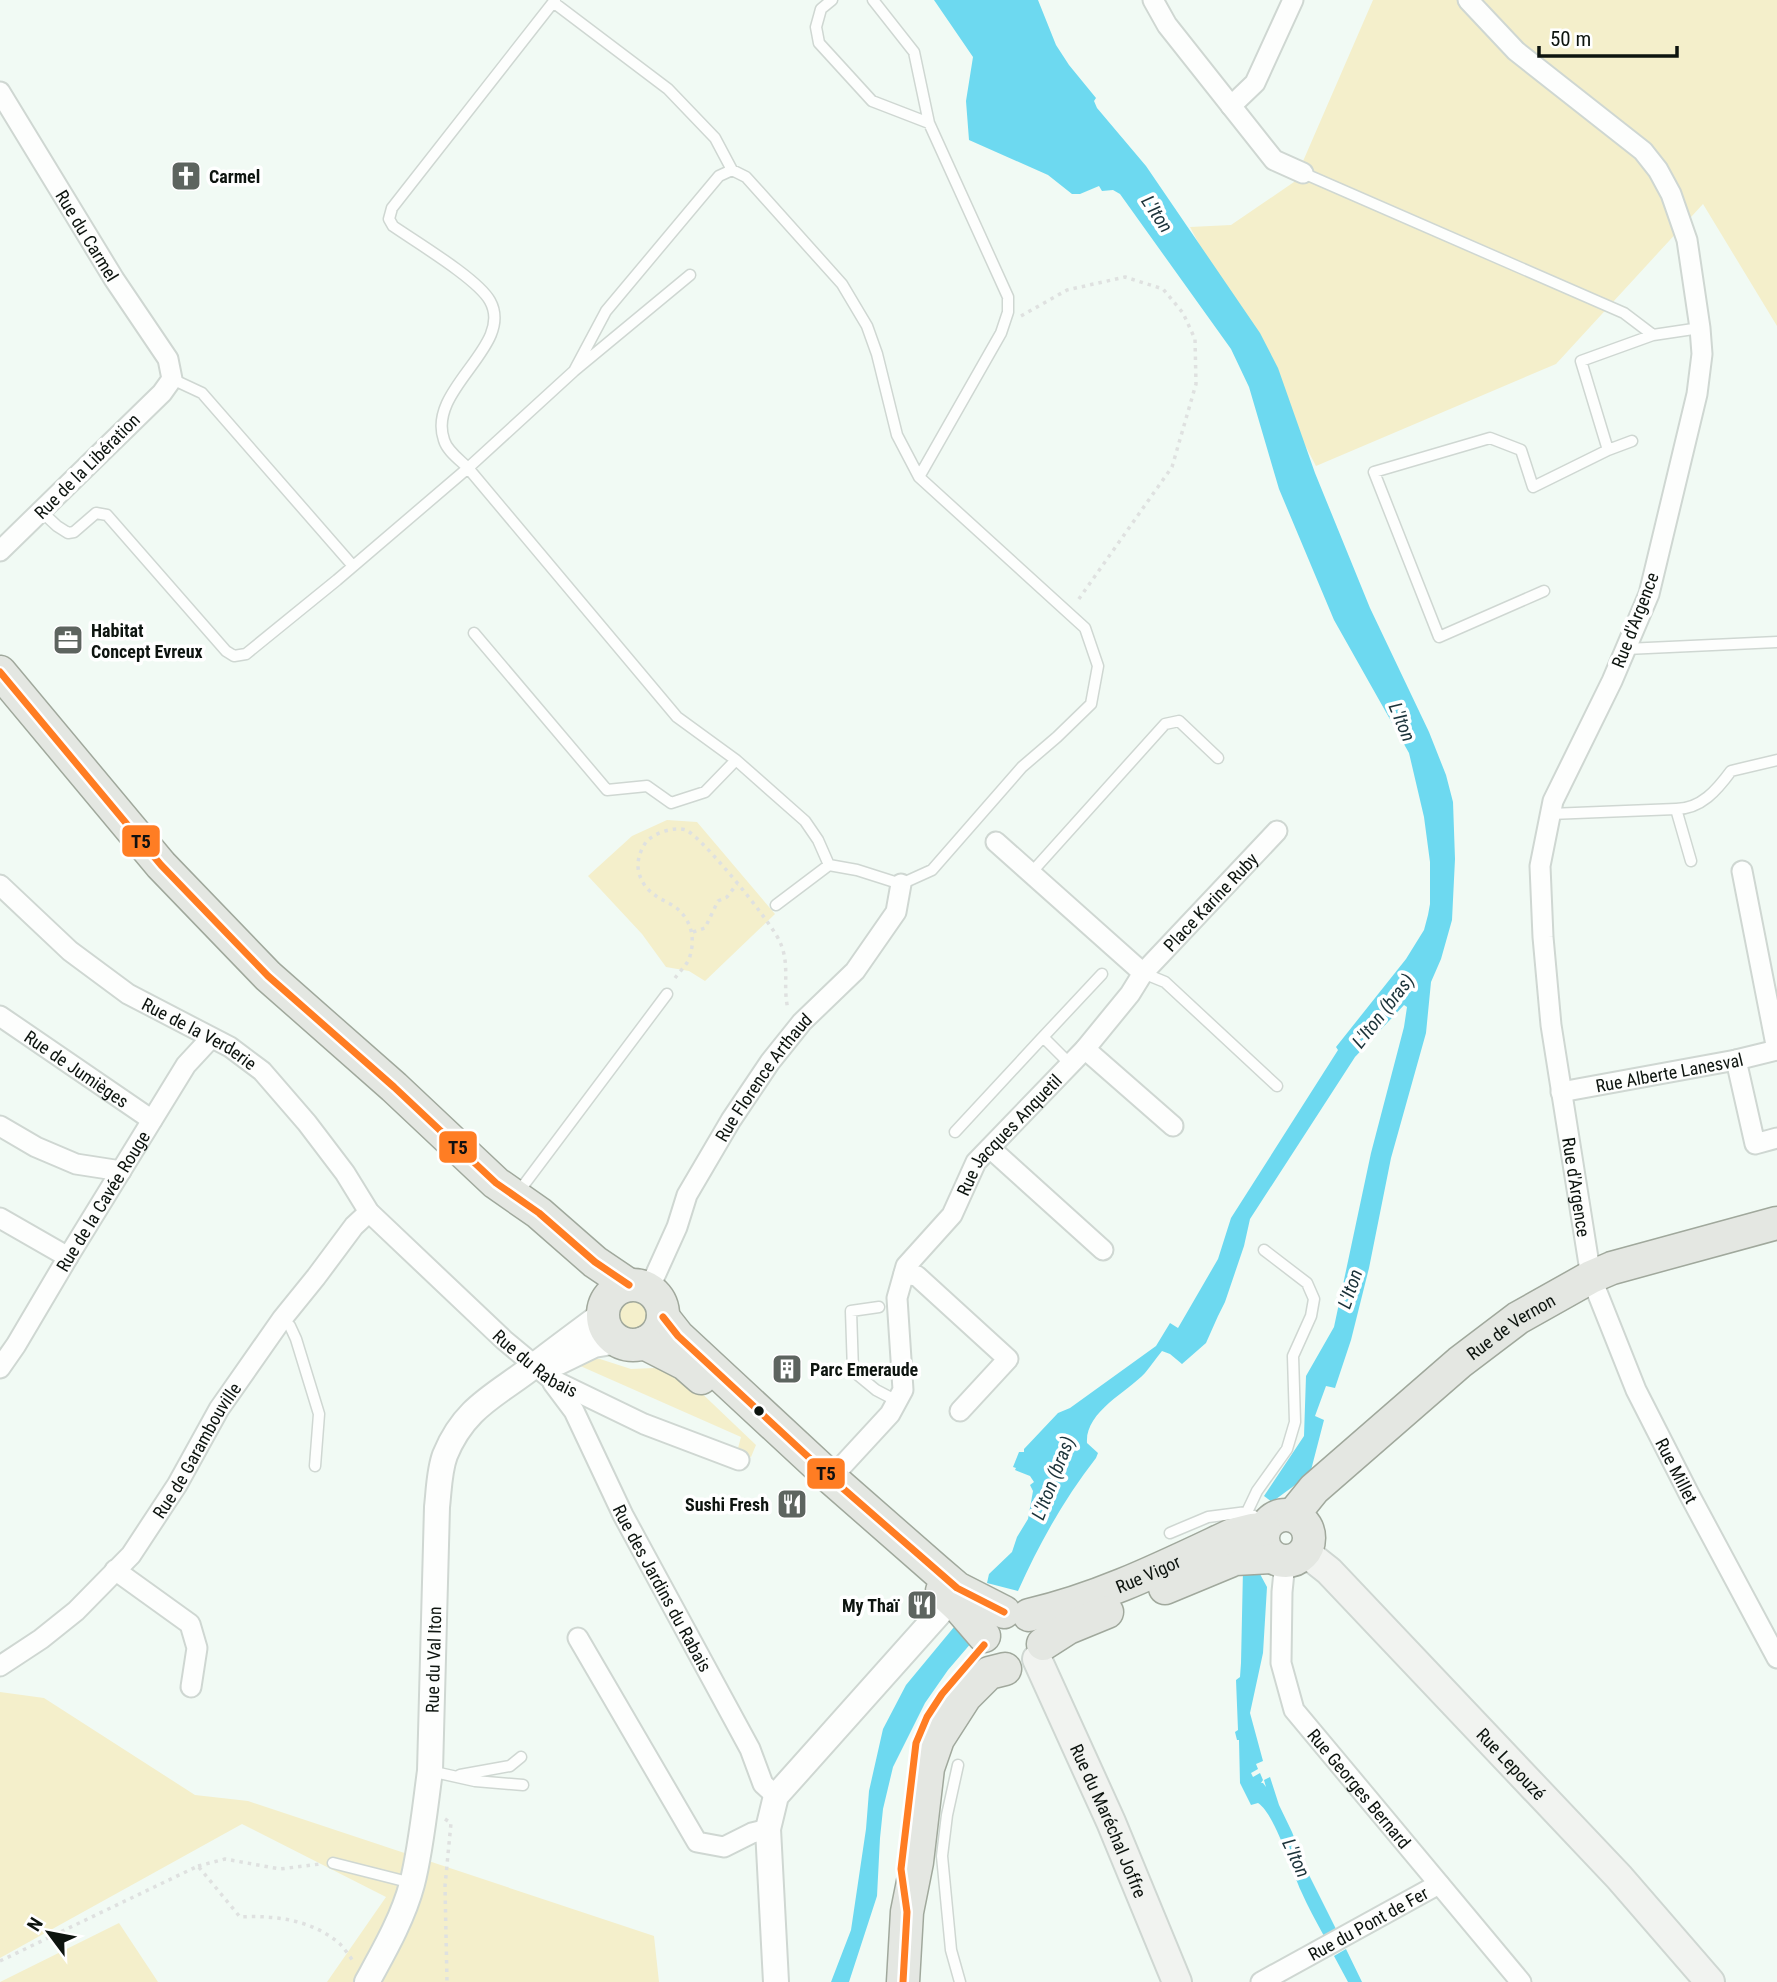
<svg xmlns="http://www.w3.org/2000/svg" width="1777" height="1982" font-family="'Roboto Condensed',sans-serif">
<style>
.green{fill:#f4efcb}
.water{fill:#6dd9f0}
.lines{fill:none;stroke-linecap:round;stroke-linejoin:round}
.service-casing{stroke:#cfd7d2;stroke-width:13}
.minor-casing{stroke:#cfd7d2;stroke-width:23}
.tertiary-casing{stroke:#cfd7d2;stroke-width:28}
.secondary-casing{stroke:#cfd7d2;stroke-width:32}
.primary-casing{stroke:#a0a89c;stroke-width:35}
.path{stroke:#dfe1e0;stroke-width:3.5;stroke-dasharray:3.5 5;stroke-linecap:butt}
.service{stroke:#fdfefd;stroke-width:10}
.minor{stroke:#fdfefd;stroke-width:19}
.tertiary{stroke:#fdfefd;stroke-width:24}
.secondary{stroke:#f1f3f0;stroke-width:28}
.primary{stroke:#e4e7e2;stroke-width:32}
.bus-1-casing{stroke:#fff;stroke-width:12}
.bus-1{stroke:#ff7d23;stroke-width:7}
.bus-dot{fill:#0d140f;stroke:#fff;stroke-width:2.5}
.labels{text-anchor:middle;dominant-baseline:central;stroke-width:7;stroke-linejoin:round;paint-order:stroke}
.poi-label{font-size:18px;font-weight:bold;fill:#0d140f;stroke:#fff;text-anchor:start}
.street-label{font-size:18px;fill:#0d140f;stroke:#fff}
.water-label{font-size:19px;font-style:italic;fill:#1b3239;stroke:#fff}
.line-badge{stroke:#fff;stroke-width:2.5}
.pale-badge-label{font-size:19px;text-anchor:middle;font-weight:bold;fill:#111}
</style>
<rect width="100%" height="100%" fill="#f1faf4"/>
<path class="green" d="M1373 0H1777V326L1703 204 1556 364 1316 466 1190 227 1231 225 1294 182Z
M667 820 697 822 775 914 705 981 689 971 666 967 642 934 588 876 632 836Z
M617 1316a17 17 0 1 1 34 0a17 17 0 1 1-34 0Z
M590 1358 600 1359 631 1369 654 1368 676 1373 691 1383 756 1445 751 1457 737 1452 741 1437 578 1365Z
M0 1692 44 1698 195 1795 248 1801 654 1936 659 1982H327L386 1897 242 1824 0 1958Z
M119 1923 158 1982H0Z"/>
<path class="water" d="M934 0H1038L1056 45 1069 65 1096 98 1094 101 1097 108 1146 166 1260 333 1278 368 1315 473 1370 608 1429 732 1446 775 1453 802 1455 859 1452 920 1441 959 1431 982 1426 1033 1391 1158 1369 1268 1351 1340 1335 1388 1326 1386 1315 1416 1324 1420 1310 1474 1272 1502 1264 1496 1304 1436 1306 1376 1334 1327 1371 1153 1404 1027 1407 1007 1404 1005 1355 1057 1250 1219 1244 1246 1225 1302 1218 1316 1206 1343 1182 1364 1170 1354 1162 1351C1156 1358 1151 1366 1145 1373 1126 1393 1085 1412 1087 1443L1098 1453 1096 1458C1064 1499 1039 1544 1018 1591L987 1583 989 1574 1012 1552 1017 1537 1028 1519 1033 1491 1030 1485 1034 1482 1030 1476 1015 1470 1016 1468 1013 1467 1019 1452H1024V1449L1058 1413 1070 1408 1156 1346 1170 1323 1178 1328 1218 1259 1231 1218 1338 1050 1336 1047 1406 959 1424 930 1428 915 1430 904V862L1424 817 1409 753 1334 620 1279 489 1249 387 1231 349 1120 194 1113 190 1102 191 1099 186 1080 194H1072L1048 175 969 140 966 101 973 57Z
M1243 1569 1255 1571 1260 1574 1267 1587 1263 1653 1250 1713 1263 1761 1256 1764 1258 1769 1251 1773 1253 1777 1260 1773 1263 1780 1261 1783H1263L1266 1787 1264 1780 1270 1777 1279 1805 1292 1832 1307 1871 1336 1929 1324 1936C1316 1921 1308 1907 1301 1891 1292 1871 1275 1814 1258 1803L1251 1805 1240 1783 1239 1740H1237L1235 1732 1238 1730 1236 1680 1240 1677 1241 1663Z
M959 1621 972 1642 948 1670 925 1703 893 1767 883 1809 880 1838 877 1896 849 1982H831L851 1930 866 1829 869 1791 883 1729 906 1685Z
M1346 1949 1362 1982H1348L1334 1956Z"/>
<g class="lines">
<g class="service-casing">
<path id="service" d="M832 0 821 9 816 27 819 43 872 101 929 123
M873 0 914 52 929 123 1008 297V312L1001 333 919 477
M553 2 668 89 715 138 732 170
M1303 173 1624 313 1653 335
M690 275 574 371 606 311 719 176 732 170 746 177 842 284 867 326 877 354 897 435 919 477 1085 628 1098 666 1091 704 1057 737 1022 767 932 870 901 884 857 870 829 865 776 905
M574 371 468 468 677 717 736 760 805 821 818 840 829 865
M172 379 202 393 353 566
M1632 441 1608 450 1581 361 1653 335 1700 328
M42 512 57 526 68 533 74 532 96 513 107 515 226 651 234 656 246 654 337 580 468 468C460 460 447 451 444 440 426 389 515 346 490 301 478 279 416 242 393 226L389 219 392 208 555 0
M1544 591 1439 637 1374 472 1490 438 1521 450 1533 487 1608 450
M474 633 607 790 647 786 671 803 705 792 736 760
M1626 649 1777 642
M1676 809C1701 809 1717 790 1731 771L1777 760
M1550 814 1676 809 1691 861
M1031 873 1165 724 1179 721 1218 758
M1143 973 1165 982 1277 1086
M1070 1064 1043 1037 1102 974
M955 1132 1043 1037
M517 1194 667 994
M879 1307 851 1311 853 1371 876 1390 897 1401
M282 1319 290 1326 296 1339 319 1414 315 1466
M1261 1520 1247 1512 1257 1491 1287 1449 1295 1422 1293 1356 1311 1316 1314 1299 1307 1283 1264 1250
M1170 1533 1208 1517 1247 1512
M958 1765 947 1815 942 1856 951 1950 960 1982
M430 1771 475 1781 523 1785
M460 1775 510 1766 521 1757
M333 1863 412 1883"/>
</g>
<g class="minor-casing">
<g id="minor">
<path d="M1153 0 1167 25 1274 160 1303 173"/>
<path id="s1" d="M1468 0 1516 51 1643 151 1658 170 1671 194 1687 240 1700 328 1702 354 1697 394 1649 594 1612 681 1553 801 1540 866 1543 937 1551 1025 1591 1277 1636 1390 1689 1494 1777 1658"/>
<path id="s2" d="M0 92 114 279 168 359 172 379 162 393 0 551"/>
<path d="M1231 106 1255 83 1293 0"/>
<path d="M1742 871 1777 1050"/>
<path id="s3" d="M0 885 70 951 128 994 230 1047 262 1071 307 1123 345 1173 369 1212 504 1340 551 1379 644 1424 739 1460"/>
<path id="s4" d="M1143 973 1277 831"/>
<path id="s5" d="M0 1016 152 1120"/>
<path d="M1085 1049 1173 1126"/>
<path d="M1736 1060 1755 1144 1777 1138"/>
<path id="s6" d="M1561 1092 1736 1060 1777 1050"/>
<path d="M0 1126 36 1147 76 1164 121 1171"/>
<path d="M990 1148 1103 1250"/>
<path d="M0 1218 68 1257"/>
<path d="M904 1274 917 1276 1008 1359 960 1411"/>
<path id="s7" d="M649 1289 677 1227 687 1195 731 1120 770 1062 802 1022 855 971 896 912 901 884"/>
<path id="s8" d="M0 1368 16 1345 68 1257 186 1065 211 1038"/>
<path id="s9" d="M553 1383 574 1411 623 1515 750 1749 763 1784 776 1796"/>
<path id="s10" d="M831 1478 890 1414 903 1390 897 1298 906 1266 952 1215 976 1162 1085 1049 1130 994 1143 973 996 842"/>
<path id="s11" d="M1285 1562 1282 1592 1281 1663 1294 1710 1521 1982"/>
<path d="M115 1570 190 1624 197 1648 191 1687"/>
<path d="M578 1638 697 1842 724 1847 752 1833 768 1829"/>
<path id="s12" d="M0 1666 41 1639 76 1611 131 1555 177 1485 219 1409 282 1319 316 1277 354 1226 369 1212"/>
<path id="s13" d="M1261 1982 1439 1884"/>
</g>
</g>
<g class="tertiary-casing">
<g id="tertiary">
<path d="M559 1362 594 1345 618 1341"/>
<path id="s14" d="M367 1982C384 1951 403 1918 412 1884 421 1849 425 1807 430 1771L437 1507C439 1490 439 1471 445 1455 465 1406 497 1395 535 1365 557 1348 580 1331 603 1314"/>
<path d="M776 1982 768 1829 776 1796 951 1600"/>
</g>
</g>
<g class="secondary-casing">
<g id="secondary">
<path id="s15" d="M1305 1552 1329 1571 1619 1877 1710 1982"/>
<path id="s16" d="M1037 1659 1111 1822 1177 1982"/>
</g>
</g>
<g class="primary-casing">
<g id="primary">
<path d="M0 672 161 865 268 976 394 1087 496 1183 539 1213 595 1262 629 1285"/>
<circle cx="633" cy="1315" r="30"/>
<path d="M663 1317 678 1336 831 1478 936 1570 957 1588 1004 1612"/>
<path d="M644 1343 685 1364 701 1378"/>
<circle cx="1286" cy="1538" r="23"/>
<path id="s17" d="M1293 1515 1314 1489 1460 1362 1518 1318 1591 1277 1612 1268 1777 1223"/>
<path d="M1165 1588 1235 1559 1271 1557"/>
<path d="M942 1591 959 1607 984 1636"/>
<path id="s18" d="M1029 1615C1100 1599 1166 1566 1232 1535L1252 1530 1264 1529"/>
<path d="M1043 1644 1068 1628 1107 1612"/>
<path d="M903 1982 907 1912 917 1862 928 1768 938 1739 965 1697 989 1673 1005 1669"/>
</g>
</g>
<path class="path" d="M1021 316 1067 290 1125 277 1163 289 1183 313 1195 339 1196 384 1172 467 1076 603
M693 932 705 928 718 901 727 897 737 884
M675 978C680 971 688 964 690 956 696 936 690 916 672 905 657 897 644 891 639 873 636 862 640 851 646 842 654 833 674 826 686 830 703 838 770 921 779 940 791 964 782 985 788 1009
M445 1819 451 1823 445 1886 447 1982
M198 1866 225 1859 280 1869 320 1864
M0 1961 198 1866 240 1917C275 1915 313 1920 340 1944 345 1949 349 1956 354 1962"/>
<use href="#service" class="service"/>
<use href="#minor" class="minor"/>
<use href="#tertiary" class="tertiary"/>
<use href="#secondary" class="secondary"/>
<use href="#primary" class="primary"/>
<g class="bus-1-casing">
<path id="bus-1" d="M0 672 161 865 268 976 394 1087 496 1183 539 1213 595 1262 629 1285
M663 1317 678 1336 831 1478 957 1588 1004 1612
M903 1982 907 1912 901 1869 916 1743 927 1717 942 1694 984 1645"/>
</g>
<use href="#bus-1" class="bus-1"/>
</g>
<defs>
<g id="church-square" transform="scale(1.575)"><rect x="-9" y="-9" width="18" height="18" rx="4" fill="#5d645f" stroke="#fff"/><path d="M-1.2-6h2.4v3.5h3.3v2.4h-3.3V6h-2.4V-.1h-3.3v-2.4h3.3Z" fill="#fff"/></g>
<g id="office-square" transform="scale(1.575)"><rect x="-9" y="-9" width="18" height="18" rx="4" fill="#5d645f" stroke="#fff"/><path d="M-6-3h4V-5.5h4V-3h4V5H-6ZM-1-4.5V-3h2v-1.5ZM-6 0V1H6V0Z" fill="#fff"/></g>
<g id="building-square" transform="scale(1.575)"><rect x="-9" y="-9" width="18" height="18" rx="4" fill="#5d645f" stroke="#fff"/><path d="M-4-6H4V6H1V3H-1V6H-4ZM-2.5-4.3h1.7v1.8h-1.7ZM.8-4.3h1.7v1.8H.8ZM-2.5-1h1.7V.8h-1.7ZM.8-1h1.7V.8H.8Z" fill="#fff"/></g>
<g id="restaurant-square" transform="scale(1.575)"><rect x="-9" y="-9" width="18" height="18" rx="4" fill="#5d645f" stroke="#fff"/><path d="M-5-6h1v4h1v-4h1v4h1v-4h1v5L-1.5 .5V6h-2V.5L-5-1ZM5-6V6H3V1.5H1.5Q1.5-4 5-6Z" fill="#fff"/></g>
</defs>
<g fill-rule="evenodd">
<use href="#church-square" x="186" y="176"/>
<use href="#office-square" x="68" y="640"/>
<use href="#building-square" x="787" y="1369"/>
<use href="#restaurant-square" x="792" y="1504"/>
<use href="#restaurant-square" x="922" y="1605"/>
</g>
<circle class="bus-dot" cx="759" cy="1411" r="6"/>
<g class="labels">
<g class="poi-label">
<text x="209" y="176">Carmel</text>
<text x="91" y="630">Habitat<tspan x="91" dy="21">Concept Evreux</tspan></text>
<text x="810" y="1369">Parc Emeraude</text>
<text x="769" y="1504" text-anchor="end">Sushi Fresh</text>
<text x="899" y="1605" text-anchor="end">My Thaï</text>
</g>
<g class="street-label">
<text stroke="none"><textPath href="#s2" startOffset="168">Rue du Carmel</textPath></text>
<text transform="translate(87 466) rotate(-45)">Rue de la Libération</text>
<text transform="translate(1635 620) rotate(-69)">Rue d'Argence</text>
<text stroke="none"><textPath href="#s4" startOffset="98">Place Karine Ruby</textPath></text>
<text stroke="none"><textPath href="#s3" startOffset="250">Rue de la Verderie</textPath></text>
<text stroke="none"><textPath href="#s5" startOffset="93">Rue de Jumièges</textPath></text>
<text stroke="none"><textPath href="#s6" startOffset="110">Rue Alberte Lanesval</textPath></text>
<text stroke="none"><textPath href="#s7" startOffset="242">Rue Florence Arthaud</textPath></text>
<text stroke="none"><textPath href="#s10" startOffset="408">Rue Jacques Anquetil</textPath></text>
<text stroke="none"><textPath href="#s1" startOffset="1311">Rue d'Argence</textPath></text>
<text stroke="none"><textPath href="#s8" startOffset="196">Rue de la Cavée Rouge</textPath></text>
<text stroke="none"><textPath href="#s17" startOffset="289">Rue de Vernon</textPath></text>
<text stroke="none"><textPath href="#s3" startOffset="726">Rue du Rabais</textPath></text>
<text stroke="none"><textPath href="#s12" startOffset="296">Rue de Garambouville</textPath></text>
<text stroke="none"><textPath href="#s1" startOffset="1614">Rue Millet</textPath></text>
<text stroke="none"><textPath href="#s18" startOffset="126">Rue Vigor</textPath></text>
<text stroke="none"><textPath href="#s9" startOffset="233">Rue des Jardins du Rabais</textPath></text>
<text stroke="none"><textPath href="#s14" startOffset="334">Rue du Val Iton</textPath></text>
<text stroke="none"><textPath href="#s15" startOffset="296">Rue Lepouzé</textPath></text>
<text stroke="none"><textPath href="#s11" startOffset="252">Rue Georges Bernard</textPath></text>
<text stroke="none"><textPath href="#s16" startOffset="177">Rue du Maréchal Joffre</textPath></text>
<text stroke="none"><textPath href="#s13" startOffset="122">Rue du Pont de Fer</textPath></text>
</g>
<g class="water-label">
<text transform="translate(1157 214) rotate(56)">L'Iton</text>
<text transform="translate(1402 722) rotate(67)">L'Iton</text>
<text transform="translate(1383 1011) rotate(-52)">L'Iton (bras)</text>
<text transform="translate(1350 1289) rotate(-71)">L'Iton</text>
<text transform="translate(1053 1478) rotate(-69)">L'Iton (bras)</text>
<text transform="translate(1296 1858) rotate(65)">L'Iton</text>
</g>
</g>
<g class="line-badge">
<rect x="121" y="824" width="40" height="34" rx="7" fill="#ff7d23"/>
<rect x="438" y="1130" width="40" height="34" rx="7" fill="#ff7d23"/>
<rect x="806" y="1457" width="40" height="33" rx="7" fill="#ff7d23"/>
</g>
<g class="pale-badge-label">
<text x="141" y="848">T5</text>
<text x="458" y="1154">T5</text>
<text x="826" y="1480">T5</text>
</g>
<g transform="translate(49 1933) rotate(302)" stroke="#ffffff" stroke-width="5" paint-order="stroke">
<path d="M0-5L12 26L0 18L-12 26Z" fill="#0d140f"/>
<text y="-10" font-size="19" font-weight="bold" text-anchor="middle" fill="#0d140f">N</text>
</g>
<path d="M1539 46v10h138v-10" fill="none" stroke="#0d140f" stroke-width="3.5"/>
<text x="1550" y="46" font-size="21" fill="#0d140f" stroke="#ffffff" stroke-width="5" paint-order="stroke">50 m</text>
</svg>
